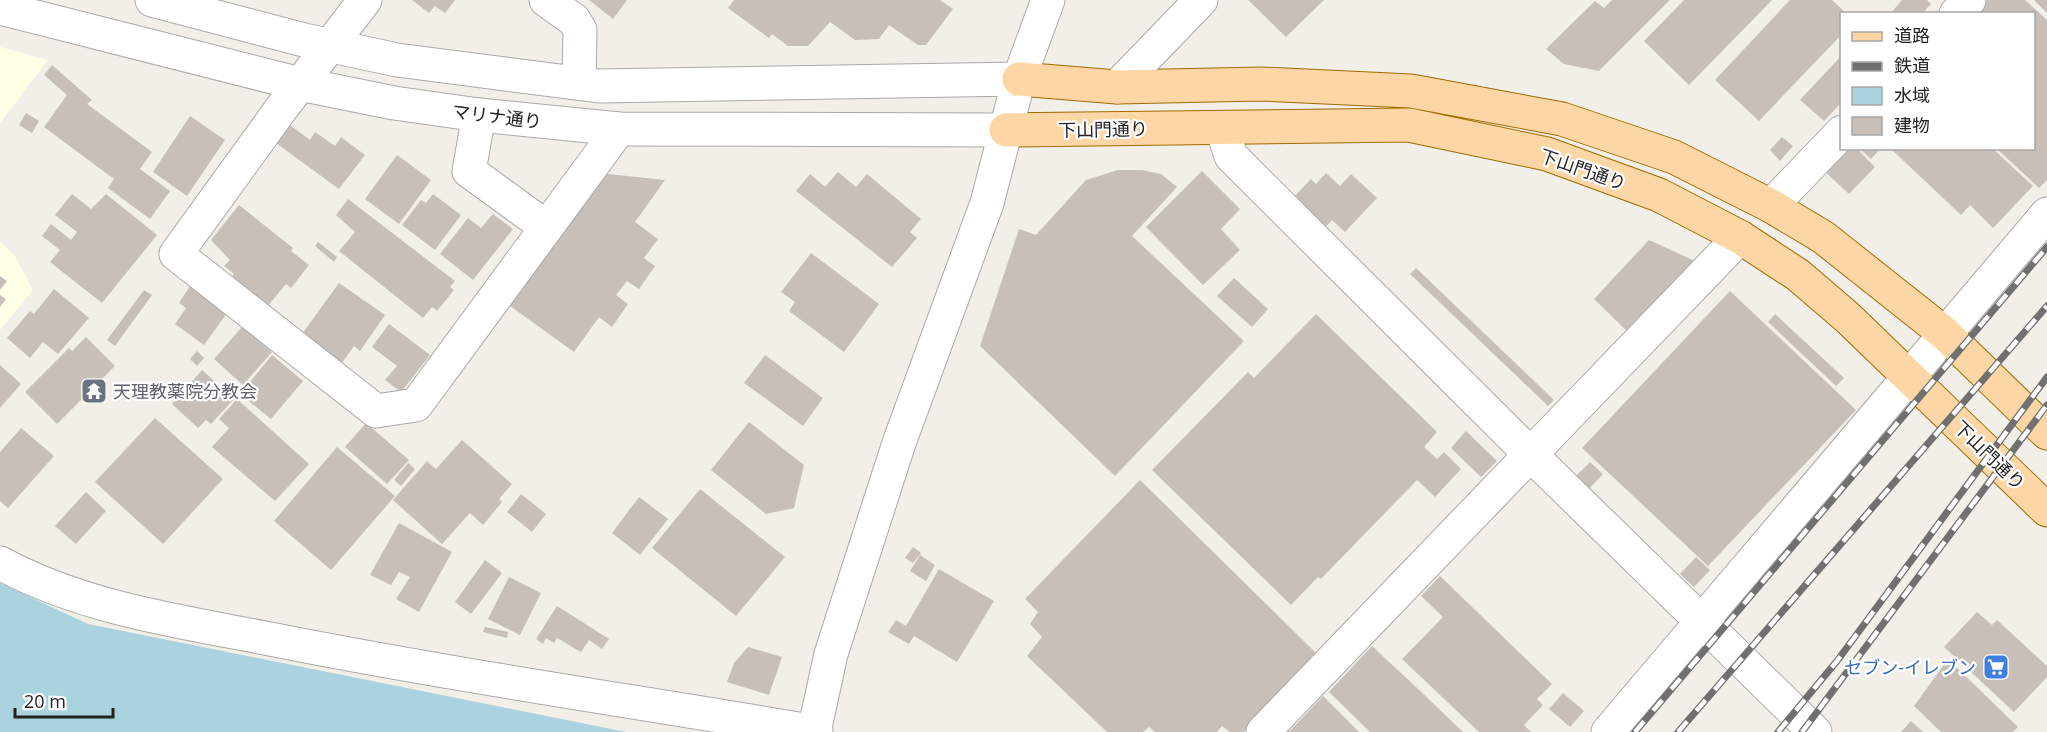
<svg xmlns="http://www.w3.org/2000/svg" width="2047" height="732" font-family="'Open Sans','Noto Sans JP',sans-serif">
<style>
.education{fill:#ffffe5}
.water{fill:#aad3df}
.building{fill:#c7bfb8}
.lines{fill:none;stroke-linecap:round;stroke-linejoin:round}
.minor-casing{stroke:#a9a9a9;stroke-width:35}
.tertiary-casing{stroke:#a9a9a9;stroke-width:35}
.primary-casing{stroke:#a06b00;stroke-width:35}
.minor{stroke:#fff;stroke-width:33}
.tertiary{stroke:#fff;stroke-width:33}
.primary{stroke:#fcd6a4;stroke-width:33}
.rail-casing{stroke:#707070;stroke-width:7}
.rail{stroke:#fff;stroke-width:4.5;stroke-dasharray:14;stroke-linecap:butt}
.labels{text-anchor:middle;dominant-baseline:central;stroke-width:4.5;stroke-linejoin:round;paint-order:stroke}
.street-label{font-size:18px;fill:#222;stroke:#fff}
.worship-label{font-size:18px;fill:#5b616d;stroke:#fff;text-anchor:start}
.shop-label{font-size:18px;fill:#366cbe;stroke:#fff;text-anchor:end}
</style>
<rect width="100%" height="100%" fill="#f2efe9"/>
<path class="education" d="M0 47 48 60 0 123Z
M0 242 15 256 33 290 0 330Z"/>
<path class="water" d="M0 583 88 624 626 732H0Z"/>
<path class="building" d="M412 0H455L445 13 435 6 429 13Z
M589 0H627L613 19Z
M734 0H940L953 9 926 45H918L889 25 879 39 855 40 830 22 808 46H788L772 34 769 38 728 8Z
M1248 0H1324L1286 37Z
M1612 0H1670L1599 71 1564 64 1546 49 1595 1 1604 8Z
M1684 0H1772L1689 85 1644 41Z
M1790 0H1832L1847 14H1842V34L1759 121 1715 80Z
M1902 0H1927L1931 4 1922 14H1890Z
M1987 0H2025L2047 20V180L2039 188 1996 148H2034V14H1975Z
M2034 0H2047V13Z
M1842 55V102L1824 121 1800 100Z
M52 65 92 100 87 104 152 152 140 169 170 191 150 219 108 188 114 179 44 127 67 95 44 75Z
M26 113 39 121 32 133 19 125Z
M190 116 225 140 187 196 153 172Z
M290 125 310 140 315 132 335 146 341 137 365 155 339 189 276 143Z
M1782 137 1793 146 1780 161 1770 150Z
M1840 148H1856L1875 167 1849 194 1821 168Z
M1859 148H1881L1871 159Z
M1890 148H1992L2033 186 1993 228 1970 205 1961 215Z
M397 155 431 180 399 224 365 199Z
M1118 170H1142L1161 174 1177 187 1132 236 1244 341 1115 476 980 346 1019 229 1036 235 1086 180Z
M1202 171 1240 209 1221 229 1240 250 1203 285 1146 227Z
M838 172 856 187 867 174 921 219 910 232 917 238 892 267 796 191 810 174 825 187Z
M599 173 665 180 635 222 658 239 644 258 655 266 639 289 627 281 616 295 628 304 612 327 599 317 574 352 506 303Z
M1326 173 1340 186 1351 174 1377 198 1345 232 1332 220 1321 232 1289 202 1311 179 1316 184Z
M72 194 91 209 106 194 157 235 102 303 50 262 60 250 42 236 51 224 71 240 77 232 55 215Z
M433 194 461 215 435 250 402 225 421 200 426 203Z
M348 199 455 281 450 287 454 290 437 311 432 307 423 318 339 251 355 232 336 215Z
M239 205 293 248 291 251 309 265 291 288 286 284 267 307 231 279 234 274 224 266 230 260 211 240Z
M493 214 513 229 473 280 440 254 468 218 481 228Z
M1649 240 1695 261 1628 332 1594 299Z
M318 242 337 257 334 262 315 246Z
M811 253 879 304 844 352 789 311 795 302 781 292Z
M1416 268 1554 400 1548 406 1410 274Z
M0 276 7 281 0 290Z
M1234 278 1268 309 1252 327 1217 296Z
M339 283 385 315 360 351 354 346 342 363 302 334Z
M190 286 227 313 204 345 175 324 186 308 179 303Z
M54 289 89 318 58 354 43 342 30 358 7 338 30 311 34 314Z
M144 290 152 295 115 346 107 340Z
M1730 291 1856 410 1708 566 1582 448Z
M0 295 6 299 0 307Z
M1316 314 1437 432 1424 447 1437 459 1444 452 1461 469 1435 497 1417 480 1321 579 1318 577 1291 605 1152 470 1248 372 1254 378Z
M1775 314 1844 378 1836 386 1768 322Z
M389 324 430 355 401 392 385 380 397 366 372 347Z
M242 327 272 352 243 385 214 359Z
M86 337 115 366 57 424 25 392 69 348 72 351Z
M197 351 204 358 197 366 190 359Z
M272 355 303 381 271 419 240 394Z
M765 355 823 398 803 426 744 383Z
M0 365 21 384 0 408Z
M202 370 234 399 211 424 206 420 198 428 172 404Z
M237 399 309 464 275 501 212 447 229 428 219 419Z
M155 418 223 479 163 544 95 482Z
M749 422 804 465 794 508 766 514 711 470Z
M366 423 409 460 387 484 345 447Z
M21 428 54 456 8 508 0 501V452Z
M1466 431 1497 461 1481 477 1451 448Z
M462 440 512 484 499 499 502 502 483 525 470 513 442 544 393 500 427 461 436 469Z
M337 447 395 496 331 570 274 521Z
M1590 462 1603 474 1588 490 1575 477Z
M408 463 415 469 401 486 394 480Z
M1140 480 1316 653 1244 732H1230L1222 726 1217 732H1155L1149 727 1143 732H1107L1027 656 1042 637 1030 624 1038 612 1025 599Z
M700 489 785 557 736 616 699 586 712 570 699 586 652 548Z
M86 492 106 511 76 544 55 526Z
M521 494 546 514 532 532 507 512Z
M639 497 668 519 640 555 612 533Z
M399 523 452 552 419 612 396 599 410 577 399 572 391 585 370 575Z
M913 547 921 553 913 563 905 558Z
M920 555 935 565 926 581 910 571Z
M1696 557 1710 570 1694 587 1680 574Z
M485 560 502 573 471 614 455 602Z
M939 569 994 601 957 662 914 636 909 644 888 632 896 620 906 626Z
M1440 576 1552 684 1537 699 1543 705 1524 725 1531 732H1479L1402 659 1443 617 1421 596Z
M509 577 541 593 520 635 488 619Z
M557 606 609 639 602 649 589 640 581 652 557 638 554 643 546 638 543 644 536 639Z
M1977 612 1992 625 1997 620 2047 666V677L2014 712 1944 647Z
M485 627 508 632 507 638 483 632Z
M1372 646 1416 687 1463 732H1370L1329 692Z
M748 647 782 657 769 695 727 682 734 663Z
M1948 659 2018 727 2013 732H1941L1914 706Z
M1563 693 1584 711 1570 727 1549 709Z
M1323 696 1359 732H1276L1283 724 1290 731Z
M1911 721 1923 732H1901Z"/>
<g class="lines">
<g class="minor-casing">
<path id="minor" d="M365 0 281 109 176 254 376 411 416 405 619 129
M546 0 574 20 580 30 579 83
M1956 14 1969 0
M1117 87 1201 0
M479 115 469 171 546 227
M1222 128 1231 156 1530 454 1815 732
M1771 206 1842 132
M1263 732 1740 237
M1608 732 2047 214"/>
</g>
<g class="tertiary-casing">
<path id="tertiary" d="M152 0 304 40 397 60 599 86 1019 79
M0 8 300 84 394 103 479 115 619 129 1006 130
M0 563C83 608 178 621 270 639 451 675 634 701 816 732
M814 732 831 654 899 443 987 203 1019 79 1048 0"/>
</g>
<g class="primary-casing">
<path id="primary" d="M1019 79 1117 87 1262 84 1411 91 1562 119 1674 157 1771 206 1823 237 1944 333 2047 433
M1006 130 1409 125 1547 154 1659 195 1740 237 1798 275 1847 317 2047 510"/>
</g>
<use href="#minor" class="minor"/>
<use href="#tertiary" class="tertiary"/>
<use href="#primary" class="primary"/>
<g class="rail-casing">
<path id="rail" d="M1635 732 2047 247
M1678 732 2047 306
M1778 732 1837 661 2047 377
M1802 732 2047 405"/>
</g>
<use href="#rail" class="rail"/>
</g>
<defs>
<g id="temple-square" transform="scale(1.35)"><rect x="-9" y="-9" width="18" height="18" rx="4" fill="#6b7280" stroke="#fff"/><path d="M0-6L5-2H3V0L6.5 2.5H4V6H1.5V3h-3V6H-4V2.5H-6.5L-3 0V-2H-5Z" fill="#fff"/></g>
<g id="supermarket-square" transform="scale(1.35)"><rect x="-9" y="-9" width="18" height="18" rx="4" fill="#3f7fe0" stroke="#fff"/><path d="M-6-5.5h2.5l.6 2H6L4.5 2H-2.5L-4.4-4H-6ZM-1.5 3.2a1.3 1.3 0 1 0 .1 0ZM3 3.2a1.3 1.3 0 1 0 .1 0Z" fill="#fff"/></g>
</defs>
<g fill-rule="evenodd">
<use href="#temple-square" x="94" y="391"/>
<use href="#supermarket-square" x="1996" y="667"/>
</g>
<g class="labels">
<g class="street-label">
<text transform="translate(497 116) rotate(7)">マリナ通り</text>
<text transform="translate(1103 129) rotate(-1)">下山門通り</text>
<text transform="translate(1583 169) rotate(19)">下山門通り</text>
<text transform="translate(1990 455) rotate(44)">下山門通り</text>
</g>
<g class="worship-label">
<text x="113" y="391">天理教薬院分教会</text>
</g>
<g class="shop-label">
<text x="1976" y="667">セブン-イレブン</text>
</g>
</g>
<rect x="1840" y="12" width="195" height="138" fill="#ffffff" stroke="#a7a7a7" stroke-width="1.5"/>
<rect x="1852" y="32" width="30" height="9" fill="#fcd6a4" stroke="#a7a7a7" stroke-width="1.5"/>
<text x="1894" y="42" font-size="18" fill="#222222">道路</text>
<rect x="1852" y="62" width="30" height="9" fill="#707070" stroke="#a7a7a7" stroke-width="1.5"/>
<text x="1894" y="72" font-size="18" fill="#222222">鉄道</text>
<rect x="1852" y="87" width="30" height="18" fill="#aad3df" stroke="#a7a7a7" stroke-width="1.5"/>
<text x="1894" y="102" font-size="18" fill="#222222">水域</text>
<rect x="1852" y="117" width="30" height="18" fill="#c7bfb8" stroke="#a7a7a7" stroke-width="1.5"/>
<text x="1894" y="132" font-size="18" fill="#222222">建物</text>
<path d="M15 708v9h98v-9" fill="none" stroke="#222222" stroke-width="3"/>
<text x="24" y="708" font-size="18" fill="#222222" stroke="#ffffff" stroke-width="4.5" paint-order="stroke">20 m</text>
</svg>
